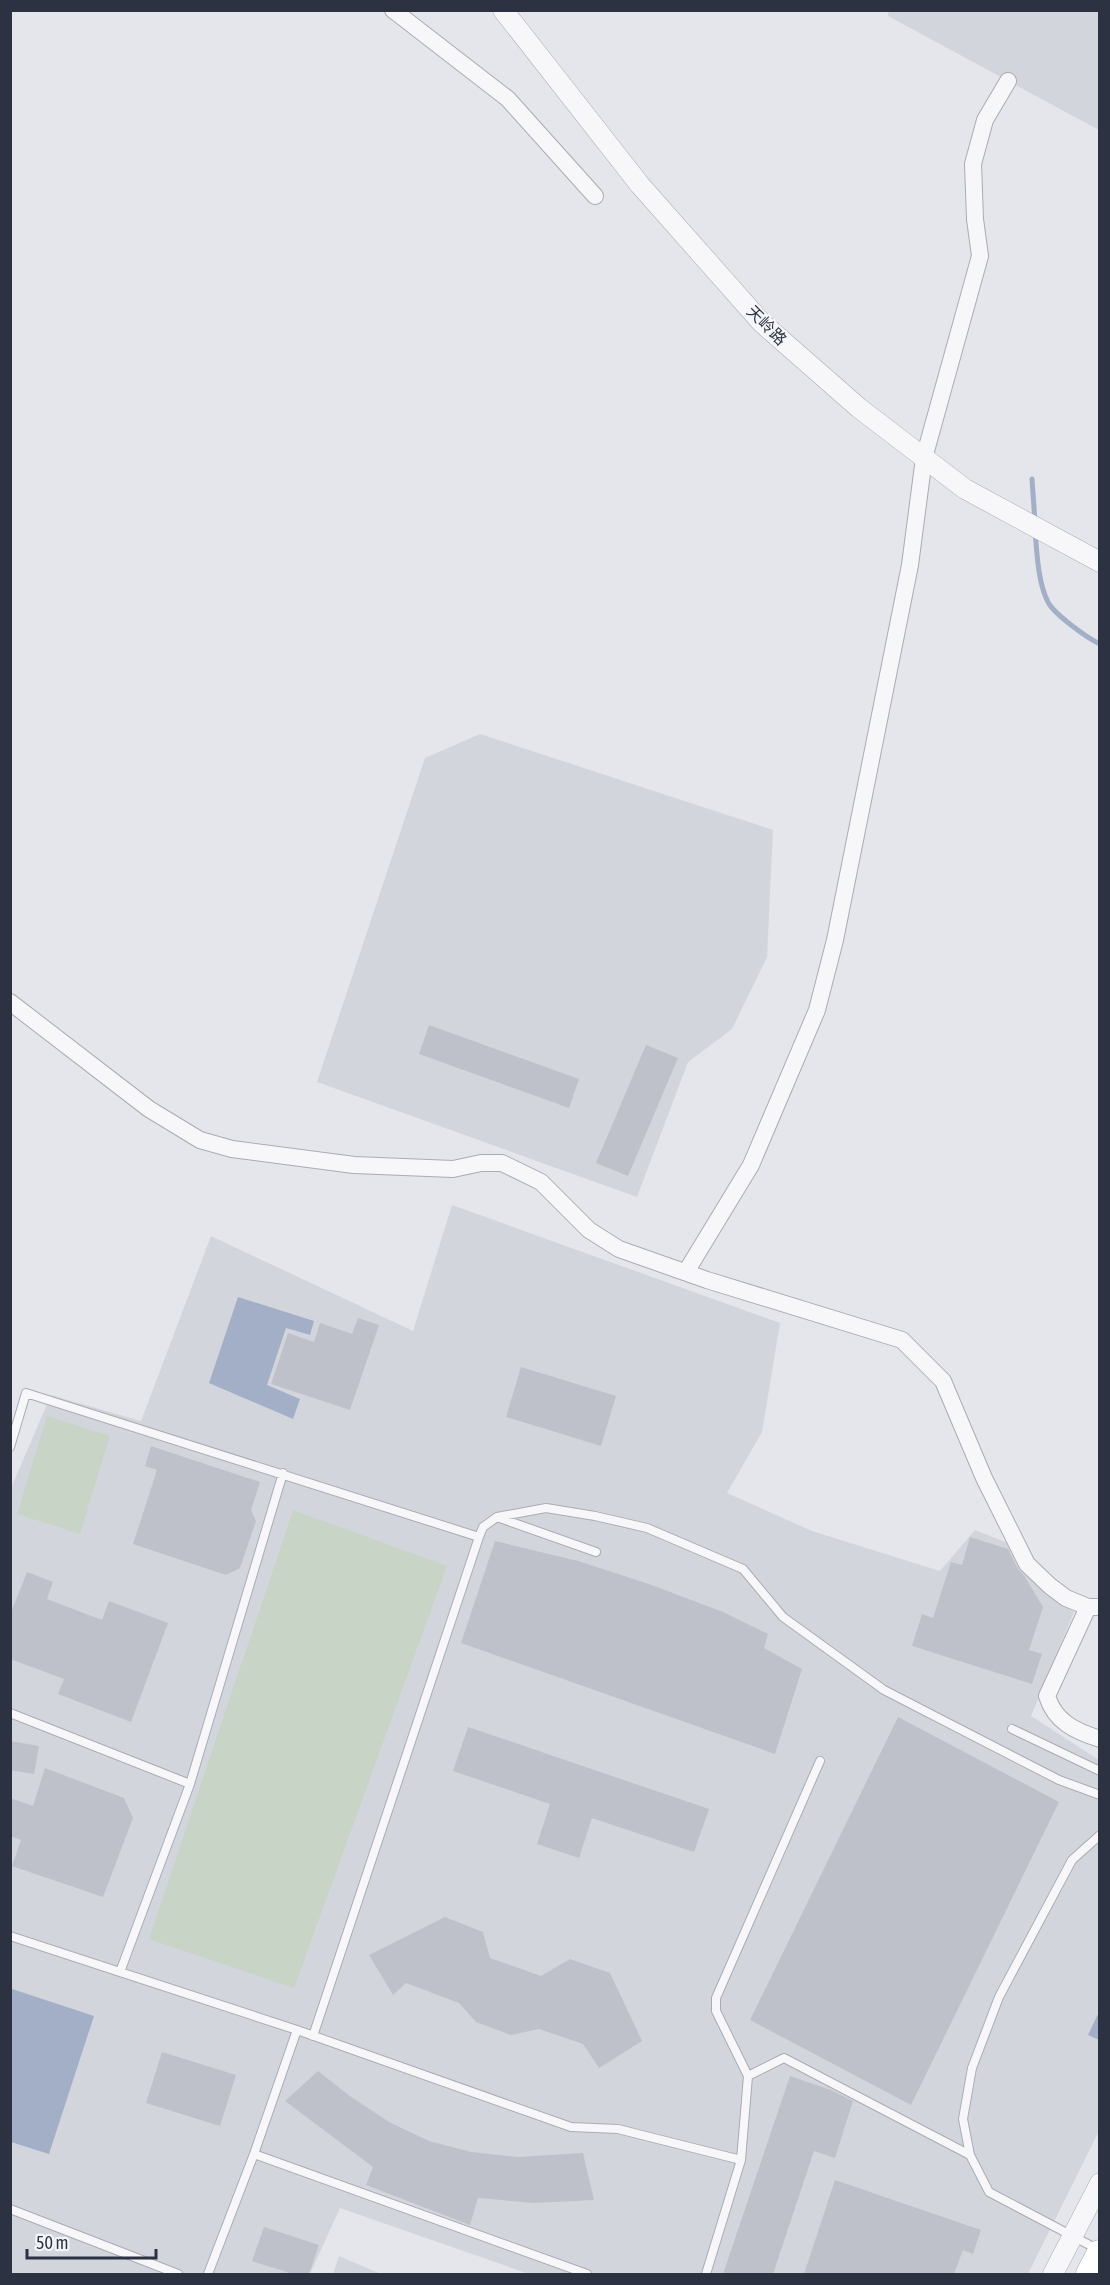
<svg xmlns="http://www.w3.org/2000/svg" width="1110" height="2285" font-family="'Asap Condensed','Noto Sans SC',sans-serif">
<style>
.built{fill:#d3d5dc}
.green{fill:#c8d4c6}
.water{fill:#a3afc7}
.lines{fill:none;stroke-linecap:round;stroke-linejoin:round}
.stream{stroke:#a3afc7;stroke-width:5}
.building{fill:#bfc1ca}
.service-casing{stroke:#a9acb5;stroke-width:10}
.minor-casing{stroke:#a9acb5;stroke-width:18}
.tertiary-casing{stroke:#a9acb5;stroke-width:21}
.primary-casing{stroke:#a5a9b5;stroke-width:27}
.service{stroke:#f7f7f9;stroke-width:8}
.minor{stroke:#f7f7f9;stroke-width:16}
.tertiary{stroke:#f7f7f9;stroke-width:20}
.primary{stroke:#fff;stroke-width:26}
.labels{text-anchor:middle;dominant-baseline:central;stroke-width:4.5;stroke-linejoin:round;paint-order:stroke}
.street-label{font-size:16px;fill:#2d3242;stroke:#f4f5f8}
</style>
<rect width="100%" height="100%" fill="#e4e6eb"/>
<path class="built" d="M889 10 1099 11V130L888 16Z
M480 734 773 830 767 957 732 1029 688 1062 637 1197 317 1082 425 758Z
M452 1205 780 1323 762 1432 727 1493 812 1531 940 1571 975 1530 1008 1543 1039 1586 1074 1612 1031 1716 1099 1760V2131L1028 2274H529L340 2208 310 2274H11V1488L51 1395 141 1421 211 1236 413 1331Z
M339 2256 381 2274H333Z"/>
<path class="green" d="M47 1416 110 1436 80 1534 17 1514Z
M293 1510 447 1566 294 1988 149 1939Z"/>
<path class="water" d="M238 1297 314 1321 310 1335 286 1328 267 1385 300 1399 293 1419 209 1383Z
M12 1989 94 2016 49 2154 11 2142Z
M1099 2012V2040L1088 2035Z"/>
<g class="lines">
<path class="stream" d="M1032 479 1035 522
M1035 531C1037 553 1038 583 1048 602 1054 614 1087 638 1100 644"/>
</g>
<path class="building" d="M429 1025 579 1079 569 1108 419 1054Z
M646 1045 678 1058 628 1176 596 1163Z
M358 1318 379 1325 350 1410 271 1384 288 1333 314 1342 320 1323 352 1334Z
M521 1367 616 1396 601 1446 506 1417Z
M151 1446 260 1482 251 1510 256 1521 240 1568 226 1575 133 1544 157 1470 145 1466Z
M970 1537 1008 1549 1018 1569 1025 1577 1043 1607 1029 1650 1042 1654 1032 1684 912 1646 922 1614 933 1618 951 1562 962 1565Z
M495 1541 578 1561 649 1584 723 1612 768 1634 764 1648 802 1669 775 1754 461 1643Z
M27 1572 53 1582 47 1599 102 1620 109 1601 168 1623 131 1722 58 1694 64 1679 10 1659V1615Z
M898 1717 1059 1802 911 2105 750 2020Z
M468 1727 709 1809 694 1852 592 1818 579 1858 537 1844 550 1804 453 1771Z
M10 1741 39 1746 34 1774 10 1770Z
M45 1768 124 1798 133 1818 103 1897 12 1866 21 1840 10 1836V1798L33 1806Z
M445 1917 483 1932 490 1958 541 1976 570 1959 610 1973 642 2041 599 2068 583 2044 539 2029 511 2035 476 2022 459 2003 406 1983 393 1995 369 1955Z
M162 2052 236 2075 220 2126 146 2103Z
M318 2071 351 2097 391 2123 429 2141 471 2152 518 2157 583 2153 594 2200 534 2203 478 2198 470 2225 366 2185 373 2167 285 2101Z
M790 2076 831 2090 853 2101 835 2158 814 2151 773 2274H723Z
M835 2180 981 2230 973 2254 963 2250 954 2274H804Z
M264 2227 319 2245 309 2274H293L252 2261Z"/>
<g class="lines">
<g class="service-casing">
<path id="service" d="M10 1447 26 1393 479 1537 483 1527 497 1517 546 1508 595 1516 647 1528 743 1569 783 1617 884 1690 1059 1780 1100 1795
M497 1517 596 1552
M10 1713 190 1784
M1012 1729 1100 1771
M10 1936 297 2030 571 2127 618 2129 741 2160
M120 1972 190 1784 283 1473
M313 2036 479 1537
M748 2076 716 2011V1998L820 1761
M254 2154 587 2274
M970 2155 963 2119 972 2068 999 1997 1072 1860 1100 1835
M10 2209 178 2274
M208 2274 254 2154 297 2030
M706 2274 741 2160 748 2076 784 2058 970 2155 989 2192 1099 2250"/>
</g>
<g class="minor-casing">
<path id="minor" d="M393 10 508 99 595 196
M10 1002 149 1109 200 1140 232 1149 354 1165 453 1169 481 1163H502L541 1182 589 1230 619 1249 707 1280 902 1340 943 1381 984 1478 1027 1564 1050 1586 1066 1598 1088 1607H1100
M686 1272 751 1165 817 1010 835 940 910 565 924 458 980 256 975 219 973 164 985 120 1008 81
M1088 1607 1047 1696C1055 1722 1075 1731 1100 1739"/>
</g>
<g class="tertiary-casing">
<path id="tertiary" d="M503 10 640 185 762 323 859 408 965 489 1100 562
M1053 2274 1100 2183"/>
</g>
<g class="primary-casing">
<path id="primary" d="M1089 2274 1100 2253"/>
</g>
<use href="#service" class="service"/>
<use href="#minor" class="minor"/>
<use href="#tertiary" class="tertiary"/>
<use href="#primary" class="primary"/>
</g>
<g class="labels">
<g class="street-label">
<text transform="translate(767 325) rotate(45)">天岭路</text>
</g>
</g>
<rect width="1110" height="2285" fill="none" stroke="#2d3242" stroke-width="24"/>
<path d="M27 2249v9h129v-9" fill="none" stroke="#2d3242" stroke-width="3"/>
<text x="36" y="2249" font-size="18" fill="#2d3242" stroke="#f4f5f8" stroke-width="4.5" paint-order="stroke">50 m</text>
</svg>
